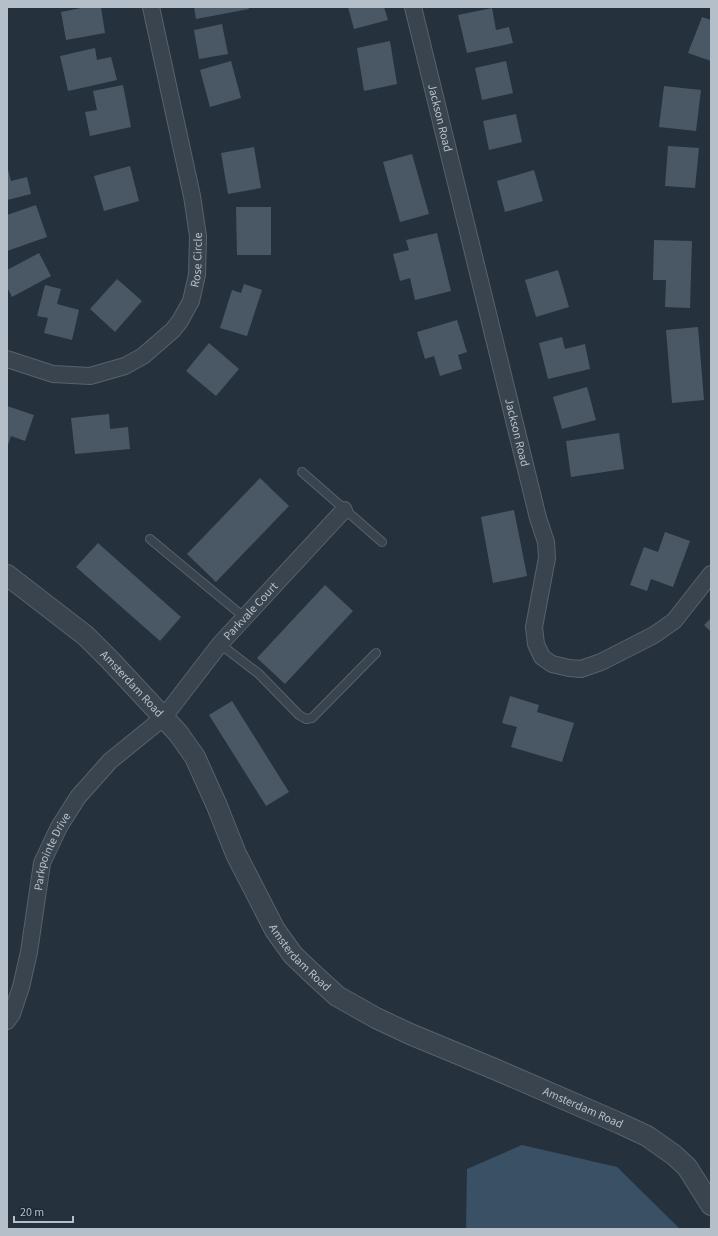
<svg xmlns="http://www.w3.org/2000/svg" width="718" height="1236" font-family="'Source Sans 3',sans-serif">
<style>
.water{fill:#395065}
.building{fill:#495864}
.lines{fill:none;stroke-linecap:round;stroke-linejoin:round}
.service-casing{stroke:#57626c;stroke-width:10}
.minor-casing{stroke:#57626c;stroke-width:18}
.tertiary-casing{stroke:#57626c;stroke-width:22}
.service{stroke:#39444e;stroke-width:8}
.minor{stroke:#39444e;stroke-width:16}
.tertiary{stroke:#39444e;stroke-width:20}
.labels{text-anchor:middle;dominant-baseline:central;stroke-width:3;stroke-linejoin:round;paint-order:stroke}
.street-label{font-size:12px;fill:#b5bfc9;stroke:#1e2933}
</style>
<rect width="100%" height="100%" fill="#25323e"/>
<path class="water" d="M522 1145 617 1167 680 1229H466L467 1169Z"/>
<path class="building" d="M86 7H101L105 33 66 40 61 12Z
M194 7H248L249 9 196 19Z
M348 7H384L388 20 354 29Z
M492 8 496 30 509 27 513 43 467 53 458 15Z
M702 17 711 20V61L688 53Z
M222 24 228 54 199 59 194 30Z
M390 41 397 84 364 91 357 48Z
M95 48 97 60 111 57 117 80 68 91 60 56Z
M231 61 241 98 210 107 200 70Z
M506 61 513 93 482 100 475 68Z
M123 85 131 127 90 136 85 112 97 110 93 91Z
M664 86 701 90 696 131 659 127Z
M516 114 522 142 489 150 483 121Z
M668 146 699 148 695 188 665 186Z
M254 147 261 188 228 194 221 153Z
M412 154 429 214 400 222 383 162Z
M7 166 11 181 27 177 31 194 7 200Z
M130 166 139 201 104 211 94 176Z
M534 170 543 201 505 212 497 181Z
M36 205 47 237 7 251V215Z
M236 207H271V255H237Z
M437 233 451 291 415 300 410 278 400 281 393 254 409 250 406 240Z
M654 240 692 241 690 308 665 307 666 280H653Z
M39 253 51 276 12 297 7 287V270Z
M558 270 569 307 536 317 525 280Z
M117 279 142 301 115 332 90 309Z
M244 284 262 290 247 336 220 328 232 290 241 293Z
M45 285 61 289 57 304 79 310 72 340 44 333 48 318 37 316Z
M457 320 467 352 458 355 462 369 440 376 434 356 425 359 417 332Z
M698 327 704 400 672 403 666 330Z
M562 337 565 349 585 344 590 369 548 379 539 343Z
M209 343 239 369 216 396 186 371Z
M587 387 596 420 562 429 553 397Z
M7 406 34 415 25 441 11 436 7 448Z
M109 414 110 429 128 427 130 449 75 454 71 418Z
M619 433 624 469 571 477 566 441Z
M260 478 289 506 216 582 187 554Z
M514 510 527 576 493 583 481 517Z
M665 532 690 541 673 587 651 579 647 591 630 585 644 547 658 552Z
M98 543 181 617 160 641 76 567Z
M325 585 353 611 285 684 257 658Z
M711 618V632L704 625Z
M510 696 539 705 537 712 574 723 562 762 511 747 517 727 502 723Z
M232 701 289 792 266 806 209 715Z"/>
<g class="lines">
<g class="service-casing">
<path id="service" d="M302 472 382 542
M150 539 244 617
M220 644 259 674 299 715 306 719 312 718 376 653"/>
</g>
<g class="minor-casing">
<g id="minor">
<path id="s1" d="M413 7 538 518 546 542 547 558 534 627 536 644 542 657 552 664 569 668 581 669 601 662 654 635 674 621 711 574"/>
<path id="s2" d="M7 359 53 374 90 376 125 366 143 356 173 330 180 321 191 301 197 275 198 236 192 196 151 7"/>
<path id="s3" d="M7 1021 12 1014 21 987 29 952 42 863 59 827 78 797 110 761 163 718 220 644 344 510"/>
</g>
</g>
<g class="tertiary-casing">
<g id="tertiary">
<path id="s4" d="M7 575 86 636 110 660 178 733 195 757 217 806 236 854 275 930 293 955 315 976 337 996 376 1018 410 1034 497 1070 619 1123 647 1136 674 1155 687 1167 711 1205"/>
</g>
</g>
<use href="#service" class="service"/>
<use href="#minor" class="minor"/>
<use href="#tertiary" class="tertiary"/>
</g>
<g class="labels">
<g class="street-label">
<text stroke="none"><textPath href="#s1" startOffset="114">Jackson Road</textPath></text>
<text stroke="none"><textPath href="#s2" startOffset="258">Rose Circle</textPath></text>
<text stroke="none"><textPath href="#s1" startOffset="438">Jackson Road</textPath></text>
<text stroke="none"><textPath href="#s3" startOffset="493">Parkvale Court</textPath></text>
<text stroke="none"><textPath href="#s4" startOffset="166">Amsterdam Road</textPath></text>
<text stroke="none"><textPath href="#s3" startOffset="177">Parkpointe Drive</textPath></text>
<text stroke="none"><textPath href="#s4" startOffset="491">Amsterdam Road</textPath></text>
<text stroke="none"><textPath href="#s4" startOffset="815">Amsterdam Road</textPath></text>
</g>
</g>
<rect width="718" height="1236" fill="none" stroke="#b5bfc9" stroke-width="16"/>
<path d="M14 1216v6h59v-6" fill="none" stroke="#b5bfc9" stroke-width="2"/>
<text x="20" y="1216" font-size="12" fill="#b5bfc9" stroke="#1e2933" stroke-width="3" paint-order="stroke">20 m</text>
</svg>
